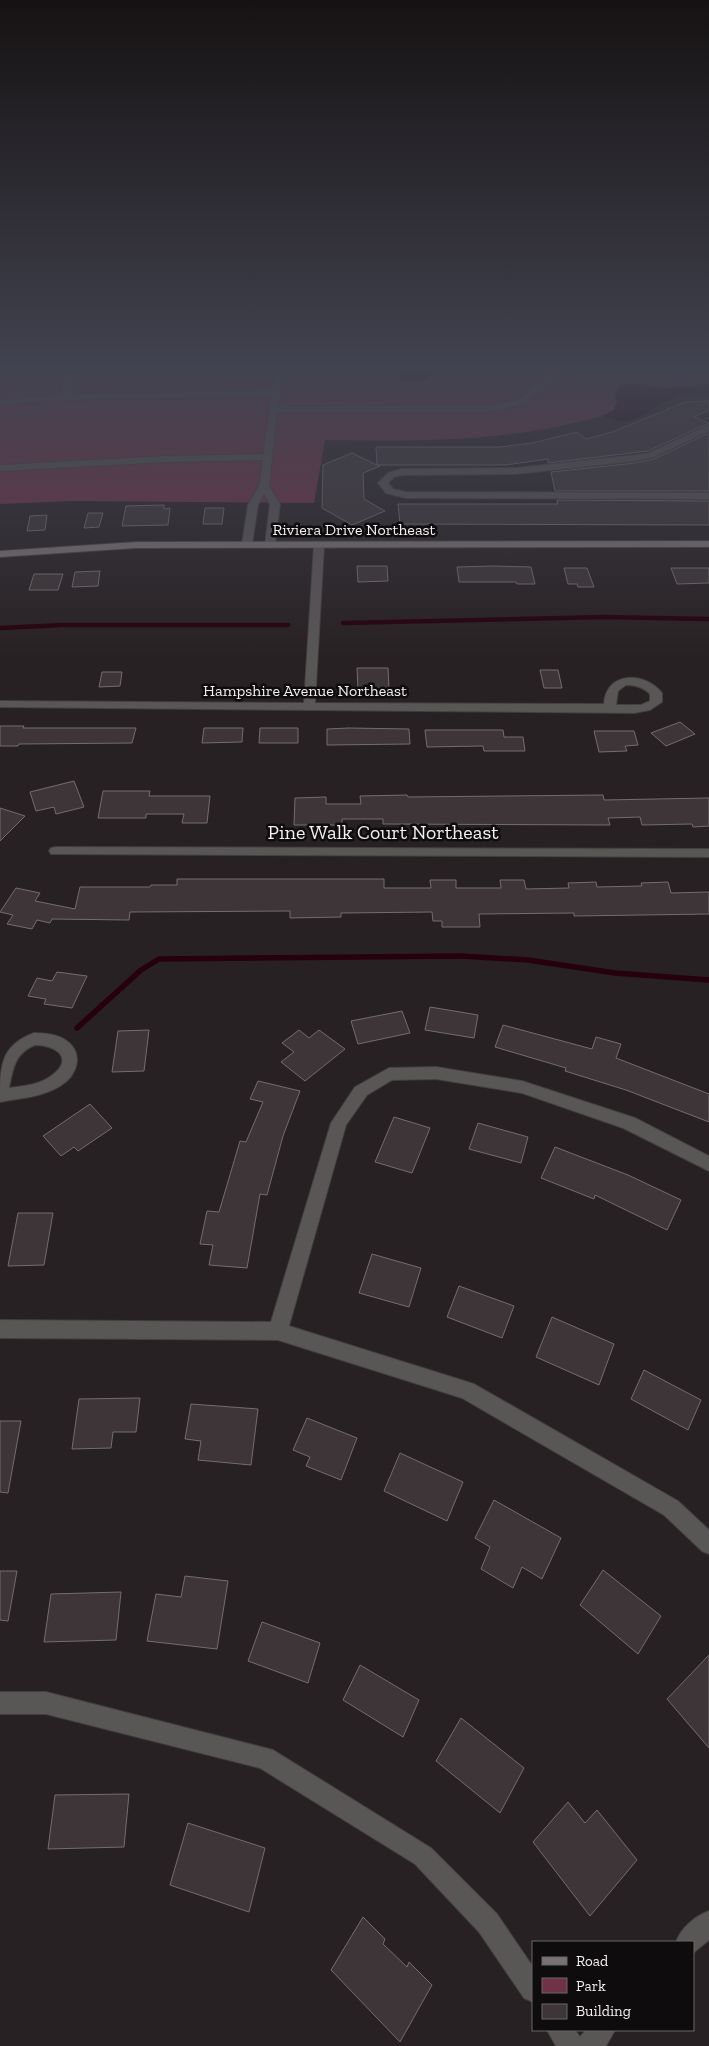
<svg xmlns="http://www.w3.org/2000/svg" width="709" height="2046" font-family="'Zilla Slab',serif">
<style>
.green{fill:#703247}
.water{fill:#26000d}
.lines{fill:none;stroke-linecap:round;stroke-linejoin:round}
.stream-far1{stroke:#26000d;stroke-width:4.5}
.stream{stroke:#26000d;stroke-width:5.5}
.building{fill:#3d3537;stroke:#756c6f}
.street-casing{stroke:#453e40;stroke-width:2}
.secondary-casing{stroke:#453e40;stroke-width:2}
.street{fill:#595656;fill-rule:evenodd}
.secondary{fill:#787273;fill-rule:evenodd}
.labels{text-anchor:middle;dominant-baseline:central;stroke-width:5;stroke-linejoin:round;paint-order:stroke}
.far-street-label{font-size:16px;fill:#f4eff0;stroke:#0f0c0d}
.street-label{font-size:20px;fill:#f4eff0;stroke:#0f0c0d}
</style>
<rect width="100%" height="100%" fill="#282123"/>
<path class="green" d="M6 372H401L400 381 419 382 437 372H709V384L664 388 617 401 614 410C598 419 578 422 560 426 483 442 403 441 325 440L314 503 73 501 0 504V377Z"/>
<path class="water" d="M401 372H437C425 380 415 385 400 381Z
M633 383 664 388 709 384V395C698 396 684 394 674 398 645 408 638 431 603 416L614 410 617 401 615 395 620 385Z"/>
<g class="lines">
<path class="stream-far1" d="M343 623 604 617 709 619
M0 628 63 625H288"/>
<path class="stream" d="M77 1028 141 970 159 959 461 956 528 960 615 973 709 980"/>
</g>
<path class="building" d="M709 401V410L694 417 709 423 648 451 548 463V459L505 465H377L380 466 363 473 364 499 385 511 352 525 322 508 323 465 352 453 377 465 376 447H500L532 443 577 432 586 439 612 432 685 402Z
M709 433V491H555L551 472 635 463 654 459Z
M557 500 709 501V525L400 524 398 504H558Z
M164 505V509L170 508 168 525 122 526 126 506Z
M205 508H224L222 524H203Z
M88 513H103L99 527 84 528Z
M47 515 45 530 27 531 30 516Z
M357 566H387L388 581 358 582Z
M492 566 531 567 535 584H517L516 582H459L457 567Z
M564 568H587L594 587H578L577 584H568Z
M671 568H709V583L677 584Z
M100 571 98 586 72 587 75 572Z
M34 574H63L58 590H29Z
M357 668H388L389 688H358Z
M540 670H558L562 688H544Z
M102 672H122L120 686 99 687Z
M680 722 695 734 666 746 651 733Z
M0 726H24L23 728H136L132 743 19 744 18 746H0Z
M204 728H243L242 742 202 743Z
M260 728H298V743H259Z
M349 728 409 729 410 744 327 745V729Z
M425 730H503L504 737H523L525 751H484L483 746 427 747Z
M594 731H634L638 745 625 746 627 751 599 752Z
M74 781 84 807 56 814 54 807 36 811 30 792Z
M103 791H150L149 796H210L207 823H182L184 814H146V818H98Z
M407 795 408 797 603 795 604 800 709 798V826L693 827 692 824 642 825 640 817 608 818 610 825 383 824V819H342V825H294L295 798 326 797V804H361L360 796Z
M0 808 25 816 0 841Z
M177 879H384V888H431L430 880H456V888H501L500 880H524L526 889 569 888 568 883 596 882 597 887 642 886 641 883 668 882 671 893 709 892V914L574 916V913L479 914 480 927H442V921H433L432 912 341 913V917L290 918V911L130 912 129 920 52 919 50 923 37 920 32 929 7 924 13 915 0 912 16 888 40 893 35 901 75 909 80 887H150L151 885H177Z
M57 972 87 976 72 1008 44 1004 46 999 28 996 37 978 52 981Z
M430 1007 478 1015 474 1038 425 1030Z
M402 1011 410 1033 358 1044 351 1021Z
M503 1025 592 1049 596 1037 621 1044 616 1058 709 1094V1122L626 1090 565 1071 566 1068 495 1047Z
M149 1030 144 1071 112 1072 118 1031Z
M299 1030 309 1038 319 1030 345 1049 305 1081 281 1062 294 1052 282 1043Z
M258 1081 300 1091 283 1136 267 1195 260 1194 247 1268 209 1265 213 1245 200 1244 207 1211 219 1212 240 1141 246 1142 263 1102 250 1099Z
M90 1104 112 1128 78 1151 74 1147 61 1156 43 1136Z
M394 1117 430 1128 412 1173 375 1162Z
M478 1123 528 1137 521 1163 469 1149Z
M555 1147 628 1175 681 1200 667 1230 595 1195 594 1199 541 1178Z
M18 1213H53L44 1265 8 1266Z
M372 1254 421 1268 409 1307 359 1293Z
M459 1286 514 1306 502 1338 447 1317Z
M552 1317 614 1344 599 1385 536 1357Z
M644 1370 701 1400 688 1430 631 1399Z
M140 1398 136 1432H113L111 1448 72 1449 79 1399Z
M191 1404 258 1409 251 1465 198 1460 201 1441 185 1439Z
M307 1418 357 1438 341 1480 306 1466 310 1457 293 1450Z
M0 1421H21L8 1493 0 1492Z
M400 1453 463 1482 447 1521 384 1491Z
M494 1500 561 1538 542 1579 522 1567 513 1588 481 1569 490 1547 475 1538Z
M603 1570 661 1616 638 1654 580 1605Z
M0 1571H17L8 1621 0 1620Z
M185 1576 228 1581 217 1649 147 1641 156 1594 181 1597Z
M121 1592 116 1640 44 1642 51 1594Z
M262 1622 320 1643 308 1683 248 1661Z
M709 1655V1748L667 1699Z
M360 1665 419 1700 403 1737 343 1700Z
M461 1718 524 1768 500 1813 436 1761Z
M129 1794 124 1847 48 1849 55 1795Z
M568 1802 585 1823 597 1810 637 1860 590 1916 533 1842Z
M188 1823 265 1848 249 1912 170 1885Z
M363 1917 385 1939 383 1944 407 1967 409 1962 432 1985 400 2042 331 1970Z"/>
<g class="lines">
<g class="street-casing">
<path id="street" d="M66 372H74L70 395 273 390 275 372H283L278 407 486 406 518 400 539 383 557 375 604 373 709 374V378L604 377 559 379 545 387 524 404 486 412H277L269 486 280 504 275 545 270 548 265 545 270 504 264 494 258 505 252 544 247 547 242 544 248 505 259 486 263 460 167 462 0 471V465L167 456 263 454 272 395 65 400 0 404V400L61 396Z
M709 425V431L654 457 635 461 516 474 402 475 394 477 388 483 393 489 406 492 709 493V499L406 498 386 493 378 483 388 473 401 469 516 468 635 455 649 453Z
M319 542 324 545 315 703 604 704C606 671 645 671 662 693V702L650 710 634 713 0 707V701L304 703 314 545ZM626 685C636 685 643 687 650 694V701L641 705H616L618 691Z
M56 847 709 849V857L51 854 49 851 51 848Z
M34 1033C44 1033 55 1034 64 1039 85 1052 78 1075 60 1086 43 1097 20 1098 0 1102 0 1066 0 1046 34 1033ZM35 1045C57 1045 75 1059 51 1076 39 1085 23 1086 9 1088 13 1068 15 1053 35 1045Z
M436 1067 522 1081 635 1118 709 1156V1171L623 1128 522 1093 436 1079 392 1080 367 1095 346 1125 289 1326 474 1384 678 1501 709 1530V1554L702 1551 664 1515 462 1398 278 1340 0 1338V1320L271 1322 331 1123 355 1087 389 1068Z
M0 1692H46L273 1750 431 1848 497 1914 533 1967V2002L524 1998 479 1932 415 1864 260 1768 46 1714H0Z
M709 1911V1940L693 1953V1942H676C681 1928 695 1916 709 1911Z
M547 2030H575L580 2037 586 2030H615L606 2046H556Z"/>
</g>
<g class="secondary-casing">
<path id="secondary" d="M709 541V547L136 548 0 557V551L136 542Z"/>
</g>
<use href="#street" class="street"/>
<use href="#secondary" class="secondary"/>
</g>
<linearGradient id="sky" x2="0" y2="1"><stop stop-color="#161213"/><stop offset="0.56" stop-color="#424350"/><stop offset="1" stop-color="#424350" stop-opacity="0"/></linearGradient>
<rect width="709" height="659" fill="url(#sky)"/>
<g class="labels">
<g class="far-street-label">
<text x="354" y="529">Riviera Drive Northeast</text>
<text x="305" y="690">Hampshire Avenue Northeast</text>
</g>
<g class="street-label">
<text x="383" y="832">Pine Walk Court Northeast</text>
</g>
</g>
<rect x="532" y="1941" width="162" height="90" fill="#0f0c0d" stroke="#6b6768"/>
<rect x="542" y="1957" width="25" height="8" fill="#787273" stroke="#6b6768"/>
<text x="576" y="1966" font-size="15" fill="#f4eff0">Road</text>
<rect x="542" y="1978" width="25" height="15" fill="#703247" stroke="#6b6768"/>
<text x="576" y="1991" font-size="15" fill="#f4eff0">Park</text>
<rect x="542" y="2004" width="25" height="15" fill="#3d3537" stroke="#6b6768"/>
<text x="576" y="2016" font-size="15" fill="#f4eff0">Building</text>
</svg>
